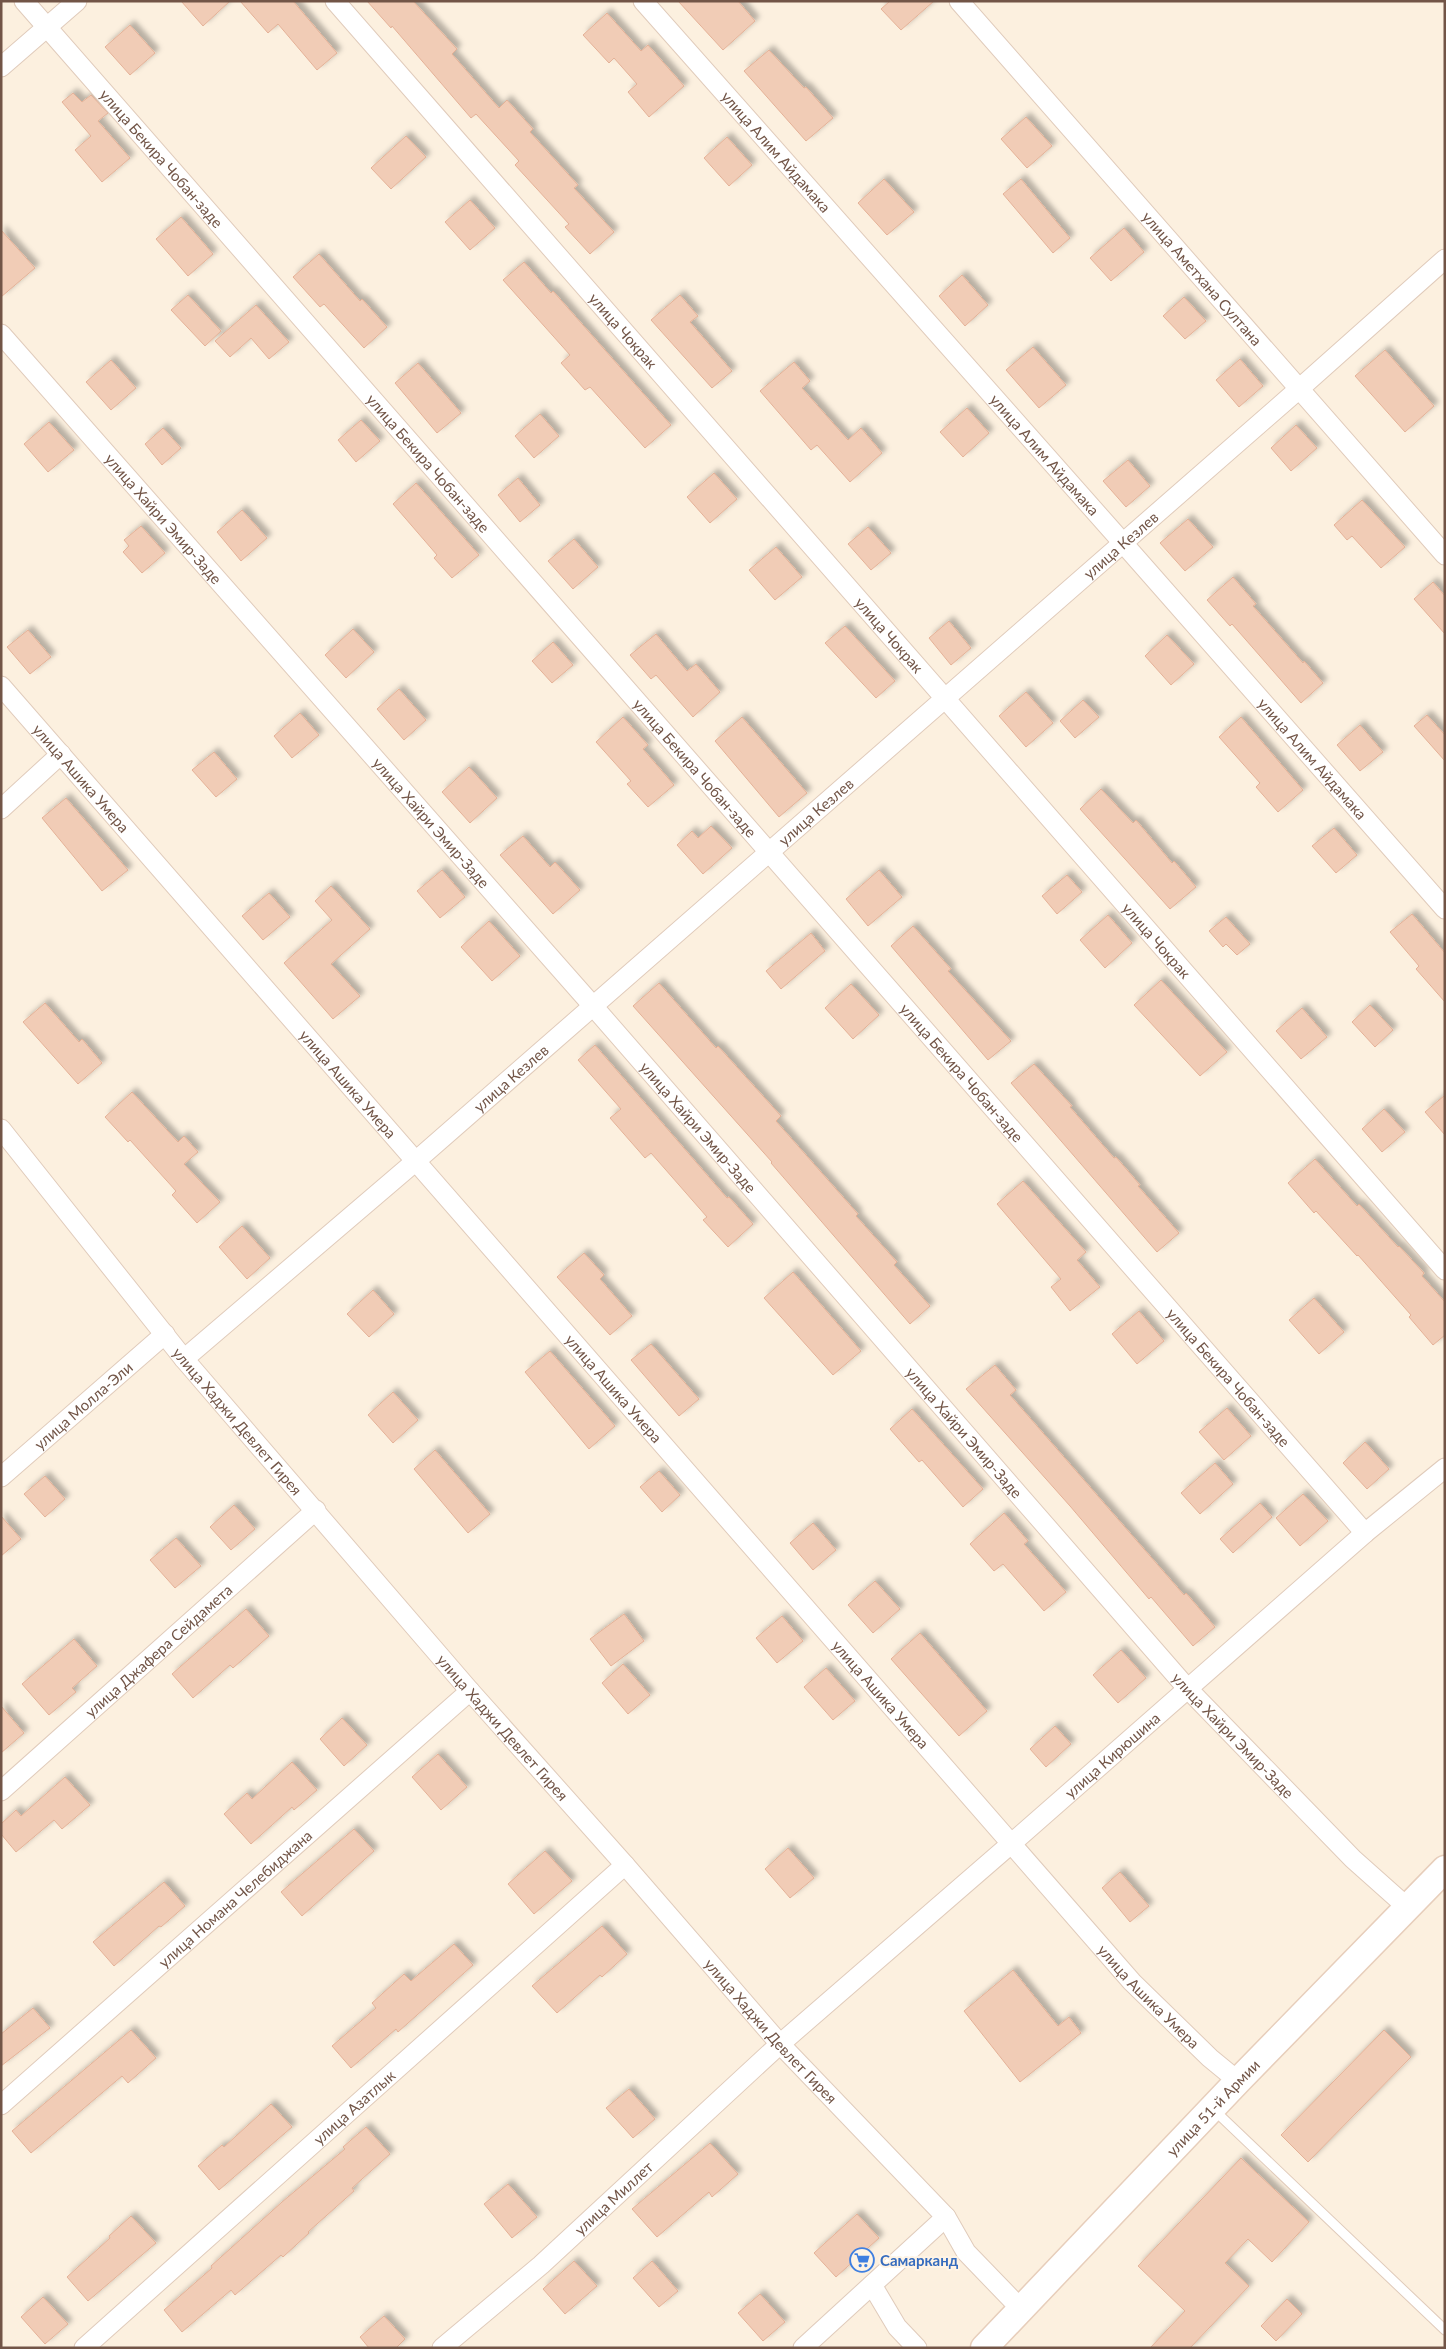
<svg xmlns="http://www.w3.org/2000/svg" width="1446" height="2349" font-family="Lato,sans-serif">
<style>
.building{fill:#f1ccb6;stroke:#e4b197;filter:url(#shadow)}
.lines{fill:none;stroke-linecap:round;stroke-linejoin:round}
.lane-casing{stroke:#e0cbbb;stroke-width:11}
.street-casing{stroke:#e0cbbb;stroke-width:21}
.secondary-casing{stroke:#e7cebb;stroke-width:29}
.lane{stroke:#fff;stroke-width:9}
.street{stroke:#fff;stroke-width:19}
.secondary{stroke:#fff;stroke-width:26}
.labels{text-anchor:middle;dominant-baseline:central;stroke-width:4;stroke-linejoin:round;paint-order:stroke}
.street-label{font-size:15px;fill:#725547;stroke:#fff4e5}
.shop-label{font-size:15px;font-weight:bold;fill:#366cbe;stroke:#fff4e5;text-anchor:start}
</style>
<defs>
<filter id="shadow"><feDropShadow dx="4.5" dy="-4.5" stdDeviation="2.5" flood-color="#0004"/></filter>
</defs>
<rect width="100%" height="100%" fill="#fcf0df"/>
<path class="building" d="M181 1H230L203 26Z
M240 1H293L337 53 317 70 278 24 268 33Z
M367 1H413L457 49 452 54 499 108 507 100 533 129 530 132 578 185 574 188 614 232 590 254 565 227 569 224 515 165 519 161 476 114 471 118 392 26 391 28Z
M678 1H738L755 21 723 50Z
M890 1H934L901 30 881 9Z
M607 13 641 51 648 45 684 86 649 117 628 92 637 84 614 58 609 63 583 35Z
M130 25 155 53 130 75 105 47Z
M769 50 804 88 806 87 833 118 806 141 744 71Z
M73 93 82 102 91 95 108 113 98 121 130 158 102 182 75 150 91 136 62 102Z
M1026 117 1052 146 1027 168 1001 139Z
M406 136 426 157 391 189 371 168Z
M727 137 752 165 729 186 704 158Z
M884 179 914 212 887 235 858 203Z
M1021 179 1070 238 1053 253 1003 194Z
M470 200 495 228 470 250 445 222Z
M181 217 213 254 188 276 156 239Z
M1124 228 1144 252 1111 281 1090 258Z
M1 230 35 268 1 297Z
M319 254 360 301 362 299 387 327 364 348 324 304 320 307 293 277Z
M524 262 551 293 553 291 671 425 645 448 590 387 585 390 561 363 570 355 503 280Z
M962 275 988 305 965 326 939 296Z
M188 295 221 331 205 346 171 310Z
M680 295 698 316 690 322 732 371 712 388 651 320Z
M1184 297 1206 321 1185 339 1163 316Z
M256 305 289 342 269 359 251 338 230 357 215 341Z
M1033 347 1066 385 1039 408 1006 370Z
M1385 350 1434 406 1405 432 1355 376Z
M1240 359 1263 386 1239 407 1216 380Z
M111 360 136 388 111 410 86 382Z
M794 362 810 381 802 388 848 440 861 428 882 453 850 482 817 445 811 450 760 391Z
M418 363 461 413 437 433 395 383Z
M967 408 989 433 963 457 940 432Z
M540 414 559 436 534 458 515 436Z
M361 420 380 441 356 462 338 440Z
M49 422 74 450 48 472 24 444Z
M1296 425 1317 448 1291 471 1271 448Z
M163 428 181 448 162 465 145 444Z
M1128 460 1150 486 1126 507 1103 481Z
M714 473 737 499 710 523 687 497Z
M518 478 540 505 520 522 498 495Z
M416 483 479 555 452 578 434 558 437 555 393 504Z
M1362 500 1405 547 1381 568 1352 536 1347 540 1334 525Z
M242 510 267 538 241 561 217 532Z
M1188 519 1213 547 1185 571 1160 543Z
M141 526 165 553 142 573 123 552 129 546 124 540Z
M868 527 891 553 871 570 848 544Z
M574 539 598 567 573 589 548 561Z
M776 547 802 577 775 600 749 570Z
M1233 577 1256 604 1253 606 1303 663 1304 661 1323 683 1301 703 1232 624 1230 626 1207 600Z
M1433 582 1445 596V634L1414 599Z
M949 621 971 648 951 665 929 638Z
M845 626 895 681 876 698 825 643Z
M353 629 374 652 346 678 325 655Z
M28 630 51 657 30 674 7 647Z
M656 634 687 671 696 664 720 692 693 717 656 675 651 679 630 655Z
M1167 635 1194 664 1171 685 1145 656Z
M553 642 573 665 552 683 532 661Z
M399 689 426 720 404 740 377 709Z
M1026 692 1053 723 1026 747 999 716Z
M1083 700 1099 717 1075 738 1060 721Z
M300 713 319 735 292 758 274 736Z
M1427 715 1445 735V761L1414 726Z
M623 717 648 745 643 749 674 785 648 807 627 784 631 781 596 742Z
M742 717 807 793 779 817 715 741Z
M1241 717 1303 790 1278 812 1256 787 1260 783 1219 737Z
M1360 725 1383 752 1360 771 1337 745Z
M214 752 237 779 216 797 192 770Z
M469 767 497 798 470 823 442 792Z
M1101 789 1133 823 1136 820 1172 863 1174 861 1196 887 1170 909 1080 809Z
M66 798 128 870 102 891 42 818Z
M711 826 732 848 703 874 677 845 692 831 698 838Z
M1334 828 1357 855 1336 873 1312 846Z
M523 836 550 867 555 862 580 890 553 914 500 855Z
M442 870 465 897 440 918 417 891Z
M879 870 902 897 868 926 846 899Z
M1067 875 1082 892 1057 914 1042 896Z
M331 886 370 929 331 964 360 996 333 1019 284 963 332 920 315 901Z
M269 893 290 917 263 940 242 916Z
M1412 914 1445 953V1002L1416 969 1419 966 1390 932Z
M1108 915 1132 943 1105 968 1080 940Z
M1226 917 1250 944 1237 955 1226 944 1223 947 1209 931Z
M489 921 520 956 492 981 461 947Z
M913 926 951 969 948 971 1011 1041 988 1060 891 946Z
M811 933 825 951 781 989 766 971Z
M1161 980 1227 1052 1200 1076 1134 1005Z
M659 983 716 1048 718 1046 781 1116 776 1121 858 1214 856 1216 897 1262 894 1265 930 1306 910 1324 771 1163 772 1162 633 1006Z
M851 984 879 1015 853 1039 825 1008Z
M45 1003 79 1042 82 1039 102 1063 78 1084 23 1022Z
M1370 1005 1393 1030 1375 1047 1352 1022Z
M1302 1008 1327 1037 1301 1059 1276 1031Z
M595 1045 727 1198 729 1197 753 1224 728 1247 703 1220 707 1217 651 1153 645 1158 610 1118 621 1109 578 1060Z
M1034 1064 1072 1106 1070 1107 1114 1158 1116 1157 1140 1185 1138 1186 1179 1233 1157 1252 1011 1083Z
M132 1092 178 1142 184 1136 198 1152 184 1164 220 1202 197 1223 172 1195 176 1191 130 1140 128 1142 105 1117Z
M1445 1095V1135L1425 1112Z
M1384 1109 1405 1132 1382 1152 1362 1129Z
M1315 1159 1357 1206 1359 1204 1398 1247 1399 1246 1424 1273 1422 1276 1445 1302V1335L1433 1345 1409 1317 1411 1315 1358 1255 1357 1256 1316 1211 1314 1213 1288 1183Z
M1023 1181 1086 1252 1077 1260 1100 1287 1070 1311 1051 1287 1061 1279 997 1204Z
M242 1226 270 1258 247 1279 219 1247Z
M584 1253 604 1275 600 1279 632 1316 610 1335 557 1277Z
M793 1272 861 1351 833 1375 764 1298Z
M373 1290 394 1314 369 1337 347 1314Z
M1314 1298 1344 1332 1319 1354 1289 1320Z
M1139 1311 1164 1341 1137 1364 1112 1334Z
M651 1344 699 1399 679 1416 631 1360Z
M550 1351 615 1426 589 1449 525 1372Z
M995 1365 1016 1390 1010 1395 1184 1595 1186 1593 1215 1627 1193 1646 1151 1597 1149 1599 1070 1506 966 1389Z
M393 1392 418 1420 393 1443 368 1415Z
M1227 1408 1251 1436 1224 1460 1199 1432Z
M912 1409 983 1489 963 1507 922 1460 919 1462 890 1429Z
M1365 1442 1389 1469 1367 1489 1343 1463Z
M435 1450 490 1514 468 1533 414 1469Z
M1215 1463 1233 1484 1200 1514 1181 1493Z
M659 1471 680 1495 662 1512 640 1487Z
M45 1476 65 1499 45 1517 24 1494Z
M1303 1494 1328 1521 1300 1546 1276 1518Z
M1260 1503 1272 1517 1233 1553 1220 1539Z
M234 1505 255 1529 231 1550 210 1527Z
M1004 1513 1028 1541 1024 1544 1066 1592 1044 1611 1003 1564 994 1571 970 1544Z
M1 1516 21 1539 1 1556Z
M813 1523 836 1550 813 1570 790 1543Z
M176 1538 201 1566 175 1588 150 1560Z
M875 1581 900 1609 873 1633 848 1605Z
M246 1609 269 1636 233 1668 230 1665 193 1698 172 1674Z
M624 1614 644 1641 611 1666 590 1639Z
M782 1616 803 1641 777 1663 756 1638Z
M920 1633 987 1711 959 1736 891 1659Z
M74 1639 97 1666 72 1688 76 1692 49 1715 22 1684Z
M1121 1650 1146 1678 1118 1703 1093 1675Z
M623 1664 650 1695 628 1714 602 1683Z
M826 1668 855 1701 833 1720 804 1687Z
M1 1706 24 1733 1 1753Z
M342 1718 367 1745 344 1766 320 1739Z
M1055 1726 1071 1744 1046 1767 1030 1749Z
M438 1754 467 1787 441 1810 412 1777Z
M292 1762 317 1790 294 1810 292 1807 251 1844 224 1814 247 1793 252 1799Z
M65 1777 90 1805 62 1829 54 1820 16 1852 1 1834V1824L16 1810 21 1816Z
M354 1829 374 1851 302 1916 281 1892Z
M788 1848 814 1878 790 1898 765 1869Z
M545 1851 572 1881 534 1914 508 1884Z
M1120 1872 1149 1906 1130 1922 1102 1888Z
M164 1882 185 1906 161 1927 159 1926 114 1966 93 1942Z
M602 1926 627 1954 602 1977 600 1975 557 2013 532 1986Z
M454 1944 473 1965 398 2032 396 2029 351 2068 332 2046 376 2008 372 2003 404 1974 411 1981Z
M1013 1970 1058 2026 1069 2017 1081 2033 1020 2082 964 2011Z
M33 2008 50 2028 1 2066V2034Z
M131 2030 156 2058 128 2083 122 2076 31 2153 12 2131Z
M1384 2030 1411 2057 1308 2162 1281 2135Z
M629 2089 655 2119 633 2138 606 2108Z
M271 2104 292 2127 219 2190 198 2166 222 2145 224 2147Z
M366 2127 390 2154 352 2188 354 2191 308 2232 309 2233 283 2257 281 2255 235 2295 231 2290 182 2332 164 2310 212 2268 211 2266 282 2202 345 2149 343 2147Z
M710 2143 738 2174 712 2197 709 2192 657 2237 632 2209Z
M1241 2158 1309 2222 1272 2262 1248 2239 1225 2263 1249 2286 1190 2348H1150L1185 2311 1138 2266Z
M508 2184 537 2217 512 2238 484 2204Z
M857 2214 879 2238 836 2277 814 2253Z
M131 2216 156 2243 88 2301 67 2277 110 2238 109 2236Z
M574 2261 597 2286 565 2314 543 2289Z
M652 2261 678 2291 659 2307 633 2278Z
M760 2294 785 2322 763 2341 738 2313Z
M43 2297 68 2324 45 2344 21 2317Z
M1287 2299 1302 2314 1276 2341 1261 2326Z
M384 2316 405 2339 396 2348H369L360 2337Z"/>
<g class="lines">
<g class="lane-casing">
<path id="lane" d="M1213 2109 1445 2330"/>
</g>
<g class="street-casing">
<g id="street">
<path id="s1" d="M24 1 1365 1533"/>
<path id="s2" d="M335 1 1445 1270"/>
<path id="s3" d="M643 1 1123 543 1445 909"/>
<path id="s4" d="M959 1 1445 555"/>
<path d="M1 67 77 1"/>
<path id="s5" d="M1 334 593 1006 1187 1688 1353 1859 1408 1908"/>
<path id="s6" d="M1 686 1132 1982 1210 2058 1238 2081"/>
<path d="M1 809 61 754"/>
<path id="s7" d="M1 1129 184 1359 470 1691 625 1865 780 2044 946 2217 966 2252 1021 2309"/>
<path id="s8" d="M184 1359 417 1160 1299 389 1445 259"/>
<path id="s9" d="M1 1477 165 1334"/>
<path id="s10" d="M1 1791 316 1510"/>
<path id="s11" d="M1 2105 470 1691"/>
<path d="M872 2285 897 2327 917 2348"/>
<path id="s12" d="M84 2348 625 1865"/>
<path id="s13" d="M442 2348 541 2265 780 2044 1012 1843 1365 1533 1445 1468"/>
<path d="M803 2348 946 2217"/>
</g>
</g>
<g class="secondary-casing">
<g id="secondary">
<path id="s14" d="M984 2348 1238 2081 1445 1869"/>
</g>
</g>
<use href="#lane" class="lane"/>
<use href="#street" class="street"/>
<use href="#secondary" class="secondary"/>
</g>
<defs>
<g id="supermarket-ring" transform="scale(1.25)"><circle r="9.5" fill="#fff4e5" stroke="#3f7fe0" stroke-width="1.5"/><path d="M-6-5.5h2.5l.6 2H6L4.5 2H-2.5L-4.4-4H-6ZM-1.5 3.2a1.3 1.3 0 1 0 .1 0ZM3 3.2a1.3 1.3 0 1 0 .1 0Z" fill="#3f7fe0"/></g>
</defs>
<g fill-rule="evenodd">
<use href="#supermarket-ring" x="862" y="2260"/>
</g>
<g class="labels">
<g class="street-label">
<text stroke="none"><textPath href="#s3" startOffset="201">улица Алим Айдамака</textPath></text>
<text stroke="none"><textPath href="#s1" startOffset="209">улица Бекира Чобан-заде</textPath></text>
<text stroke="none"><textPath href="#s4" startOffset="369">улица Аметхана Султана</textPath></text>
<text stroke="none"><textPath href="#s2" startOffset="438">улица Чокрак</textPath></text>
<text stroke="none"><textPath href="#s3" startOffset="606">улица Алим Айдамака</textPath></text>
<text stroke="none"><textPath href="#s1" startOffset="614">улица Бекира Чобан-заде</textPath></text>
<text stroke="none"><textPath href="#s5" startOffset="246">улица Хайри Эмир-Заде</textPath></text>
<text stroke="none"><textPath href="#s8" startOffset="1241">улица Кезлев</textPath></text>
<text stroke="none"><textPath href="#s2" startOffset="842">улица Чокрак</textPath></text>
<text stroke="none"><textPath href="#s3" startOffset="1011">улица Алим Айдамака</textPath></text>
<text stroke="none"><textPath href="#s1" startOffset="1019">улица Бекира Чобан-заде</textPath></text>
<text stroke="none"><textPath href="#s6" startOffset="122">улица Ашика Умера</textPath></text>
<text stroke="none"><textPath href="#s8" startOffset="836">улица Кезлев</textPath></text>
<text stroke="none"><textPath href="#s5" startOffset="651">улица Хайри Эмир-Заде</textPath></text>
<text stroke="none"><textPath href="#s2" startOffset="1248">улица Чокрак</textPath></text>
<text stroke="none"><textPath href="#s1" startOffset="1424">улица Бекира Чобан-заде</textPath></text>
<text stroke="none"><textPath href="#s8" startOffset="431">улица Кезлев</textPath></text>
<text stroke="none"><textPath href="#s6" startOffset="528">улица Ашика Умера</textPath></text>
<text stroke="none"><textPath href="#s5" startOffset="1056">улица Хайри Эмир-Заде</textPath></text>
<text stroke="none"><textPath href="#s1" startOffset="1829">улица Бекира Чобан-заде</textPath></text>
<text stroke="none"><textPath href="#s6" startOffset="932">улица Ашика Умера</textPath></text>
<text stroke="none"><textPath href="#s9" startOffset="109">улица Молла-Эли</textPath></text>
<text stroke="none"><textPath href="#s7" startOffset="376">улица Хаджи Девлет Гирея</textPath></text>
<text stroke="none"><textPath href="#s5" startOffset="1461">улица Хайри Эмир-Заде</textPath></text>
<text stroke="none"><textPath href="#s10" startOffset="211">улица Джафера Сейдамета</textPath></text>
<text stroke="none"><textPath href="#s6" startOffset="1338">улица Ашика Умера</textPath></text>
<text stroke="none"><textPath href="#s7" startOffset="781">улица Хаджи Девлет Гирея</textPath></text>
<text stroke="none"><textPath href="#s5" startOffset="1866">улица Хайри Эмир-Заде</textPath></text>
<text stroke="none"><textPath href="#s13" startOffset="895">улица Кирюшина</textPath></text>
<text stroke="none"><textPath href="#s11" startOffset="312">улица Номана Челебиджана</textPath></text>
<text stroke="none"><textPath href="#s6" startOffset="1742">улица Ашика Умера</textPath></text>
<text stroke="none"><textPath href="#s7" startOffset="1186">улица Хаджи Девлет Гирея</textPath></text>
<text stroke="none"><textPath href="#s12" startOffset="362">улица Азатлык</textPath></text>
<text stroke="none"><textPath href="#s14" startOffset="332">улица 51-й Армии</textPath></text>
<text stroke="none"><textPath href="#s13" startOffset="228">улица Миллет</textPath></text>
</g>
<g class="shop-label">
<text x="880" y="2260">Самарканд</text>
</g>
</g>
<rect width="1446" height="2349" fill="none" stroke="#725547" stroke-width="5"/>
</svg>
